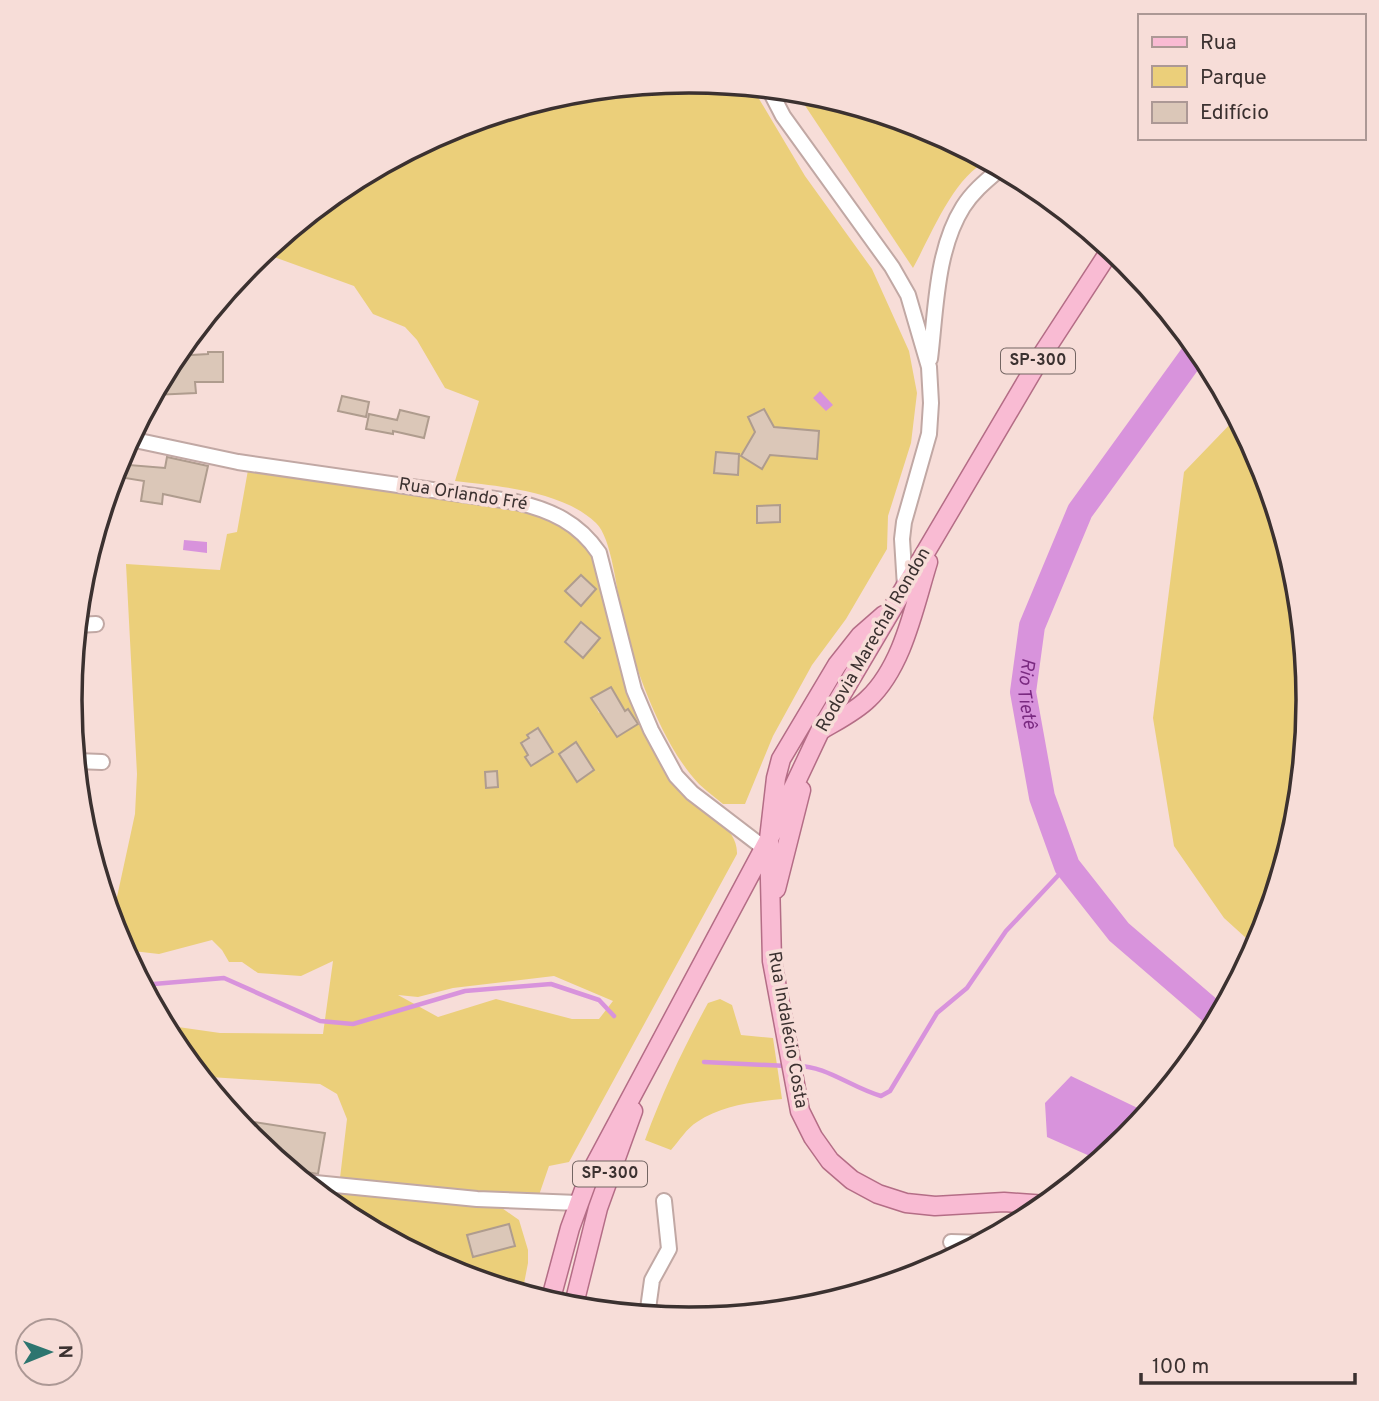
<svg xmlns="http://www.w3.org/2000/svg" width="1379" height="1401" font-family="Overpass,sans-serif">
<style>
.green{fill:#ebcf7a;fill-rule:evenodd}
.water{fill:#d893dc}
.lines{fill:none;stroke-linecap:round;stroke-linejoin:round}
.stream{stroke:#d893dc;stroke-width:4.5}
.river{stroke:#d893dc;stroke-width:26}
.building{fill:#dbc7b8;stroke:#af9c8e;stroke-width:2}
.minor-casing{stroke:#c1a8a4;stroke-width:18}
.major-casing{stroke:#b46d86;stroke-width:21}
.minor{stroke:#fff;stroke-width:14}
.major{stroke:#f9bbd3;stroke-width:18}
.labels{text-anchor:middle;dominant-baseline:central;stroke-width:7;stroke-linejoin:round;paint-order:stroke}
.shield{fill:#f7ddd8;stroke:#736562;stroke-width:2}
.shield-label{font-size:16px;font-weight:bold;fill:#3b3130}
.street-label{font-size:18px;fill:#3b3130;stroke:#f7ddd8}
.water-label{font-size:19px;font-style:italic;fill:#7a2a81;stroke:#f7ddd8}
.rim{fill:none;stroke:#3b3130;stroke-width:3.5}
</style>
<rect width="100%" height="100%" fill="#f7ddd8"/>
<path class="green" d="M690 81 752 87 805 176 872 269 909 351 917 393 911 443 888 516 887 549 846 619 812 665 773 736 745 804H723C715 797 706 791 699 784 663 747 633 665 622 615 617 593 612 538 596 523 563 491 498 486 455 481L479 401 445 388 417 340 405 327 373 314 354 286 263 253 346 185 453 128 569 93ZM764 409 774 427 819 431 817 459 770 455 761 469 741 456 755 432 748 417ZM716 452 739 453 738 474 714 473ZM780 505V522L758 523V506Z
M796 92 811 93 927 128 988 161C954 175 931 236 913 268Z
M1237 417 1262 464 1297 580 1309 700 1297 822 1262 938 1257 948 1224 918 1174 846 1153 718 1184 472Z
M248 470 541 512C560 523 583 536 594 556 606 576 610 633 618 660 629 700 651 739 670 776 673 784 679 793 685 798 704 813 738 826 737 854L569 1162 549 1166 539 1195 430 1190 340 1178 347 1119 337 1094 320 1084 210 1077 209 1086 174 1044 164 1025 220 1033 323 1034 333 961 301 976 258 973 242 962H229L222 950 212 940 159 954 124 950 112 920 135 814 137 774 126 564 220 570 227 534 237 532ZM580 575 596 589 581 606 566 591ZM581 623 600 638 583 658 565 642ZM611 687 619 702 599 713 591 698ZM628 709 637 724 608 722ZM575 742 594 769 577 781 559 754ZM497 771 498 787 486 788V772ZM554 976 613 1001 599 1019H572L496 999 438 1017 398 995 418 997 453 988Z
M720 999 732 1005 741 1035 773 1038 782 1099C753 1102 722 1105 697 1122 687 1128 679 1141 671 1150L645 1140C663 1091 683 1049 708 1003Z
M312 1188 499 1206 519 1220 528 1250V1263L522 1294 452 1273 345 1215Z"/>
<path class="water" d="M820 391 833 405 826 411 813 398Z
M184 540 207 542V553L183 550Z
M1071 1076 1148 1113 1127 1139 1101 1161 1047 1137 1045 1103Z"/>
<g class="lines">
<path class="stream" d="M142 985 224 978 320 1021 353 1024 465 991 551 984 599 1000 614 1016
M704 1062 787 1066
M796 1066C825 1065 852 1088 881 1096L890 1091 937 1013 967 988 1006 931 1067 866"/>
<path class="river" id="s1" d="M1198 348 1080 511 1032 626 1023 692 1042 797 1067 866 1119 932 1219 1018"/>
</g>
<path class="building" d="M208 352H223V382H195L196 393 154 395 175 356 208 354Z
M342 396 369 402 366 417 338 411Z
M764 409 774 427 819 431 817 459 770 455 762 469 741 456 755 432 748 417Z
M400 410 429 417 424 438 393 431V434L366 429 369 414 397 420Z
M716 452 739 454 738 475 714 473Z
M167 457 208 466 200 502 163 494 162 504 141 501 144 481 113 476 117 464 165 468Z
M780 505V522L757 523V506Z
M581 575 596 589 581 606 565 591Z
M581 622 600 638 583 658 565 642Z
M611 687 625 711 628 709 638 724 617 737 591 698Z
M538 728 553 752 531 766 525 757 528 755 521 743 529 738 527 735Z
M576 742 594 770 577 782 559 754Z
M497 771 498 787 486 788 485 772Z
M235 1119 325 1133 318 1174 289 1169 251 1138Z
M509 1224 515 1246 473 1257 467 1235Z"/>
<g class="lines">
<g class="minor-casing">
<path id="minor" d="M769 89 783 116 892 267 908 295 929 367 931 403 929 434 904 522 902 539 905 587
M930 359C936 310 936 250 963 207 973 191 987 180 1001 168
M130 439 238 462 516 502C551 510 579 523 599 553L634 690 651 730 676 776 692 793 764 848
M77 625 96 624
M76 761 102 762
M305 1182 477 1199 578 1203
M951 1242 983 1243
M647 1316 652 1280 669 1249 664 1201"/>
</g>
<g class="major-casing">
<path id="major" d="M884 615 860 636 837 665 781 759 776 778 769 839 772 961 800 1111 813 1137 830 1161 852 1180 878 1194 906 1203 935 1206 1004 1202 1047 1205
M823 729C838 720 856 711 868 699 903 666 914 607 928 562
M776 889 801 790
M550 1302 570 1228 589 1176 769 839 820 731 1042 355 1111 249
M573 1308 598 1208 633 1111"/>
</g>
<use href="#minor" class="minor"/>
<use href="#major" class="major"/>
</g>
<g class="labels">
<g class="shield">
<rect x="1001" y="348.5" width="74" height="25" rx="5"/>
<rect x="573" y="1161.5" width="74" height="25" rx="5"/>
</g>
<g class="shield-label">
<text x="1038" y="361">SP-300</text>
<text x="610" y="1174">SP-300</text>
</g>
<g class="street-label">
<text transform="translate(463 495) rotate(9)">Rua Orlando Fré</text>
<text transform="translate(874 640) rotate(-60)">Rodovia Marechal Rondon</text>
<text transform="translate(787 1030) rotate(80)">Rua Indalécio Costa</text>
</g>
<g class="water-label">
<text stroke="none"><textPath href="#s1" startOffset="394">Rio Tietê</textPath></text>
</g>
</g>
<path d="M0 0H1379V1401H0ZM82 700a607 607 0 1 1 1214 0a607 607 0 1 1-1214 0Z" fill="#f7ddd8" fill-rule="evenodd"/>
<path class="rim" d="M82 700a607 607 0 1 1 1214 0a607 607 0 1 1-1214 0Z"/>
<rect x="1138" y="14" width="228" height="126" fill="#f7ddd8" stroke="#ac9895" stroke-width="2"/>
<rect x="1152" y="37" width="35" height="10" fill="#f9bbd3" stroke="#ac9895" stroke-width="2"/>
<text x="1200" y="49" font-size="21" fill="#3b3130">Rua</text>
<rect x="1152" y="66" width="35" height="21" fill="#ebcf7a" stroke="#ac9895" stroke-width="2"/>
<text x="1200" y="84" font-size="21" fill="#3b3130">Parque</text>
<rect x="1152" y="102" width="35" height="21" fill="#dbc7b8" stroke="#ac9895" stroke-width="2"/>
<text x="1200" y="119" font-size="21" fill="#3b3130">Edifício</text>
<g transform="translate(49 1352) rotate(89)"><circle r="33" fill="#f7ddd8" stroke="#ac9895" stroke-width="2"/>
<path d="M0-5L12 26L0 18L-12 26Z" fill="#2d756f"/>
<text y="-10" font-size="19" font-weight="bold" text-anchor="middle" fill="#3b3130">N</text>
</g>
<path d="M1141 1373v10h214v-10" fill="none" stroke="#3b3130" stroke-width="3.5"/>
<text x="1152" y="1373" font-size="21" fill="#3b3130" stroke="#f7ddd8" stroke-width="5" paint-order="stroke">100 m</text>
</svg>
